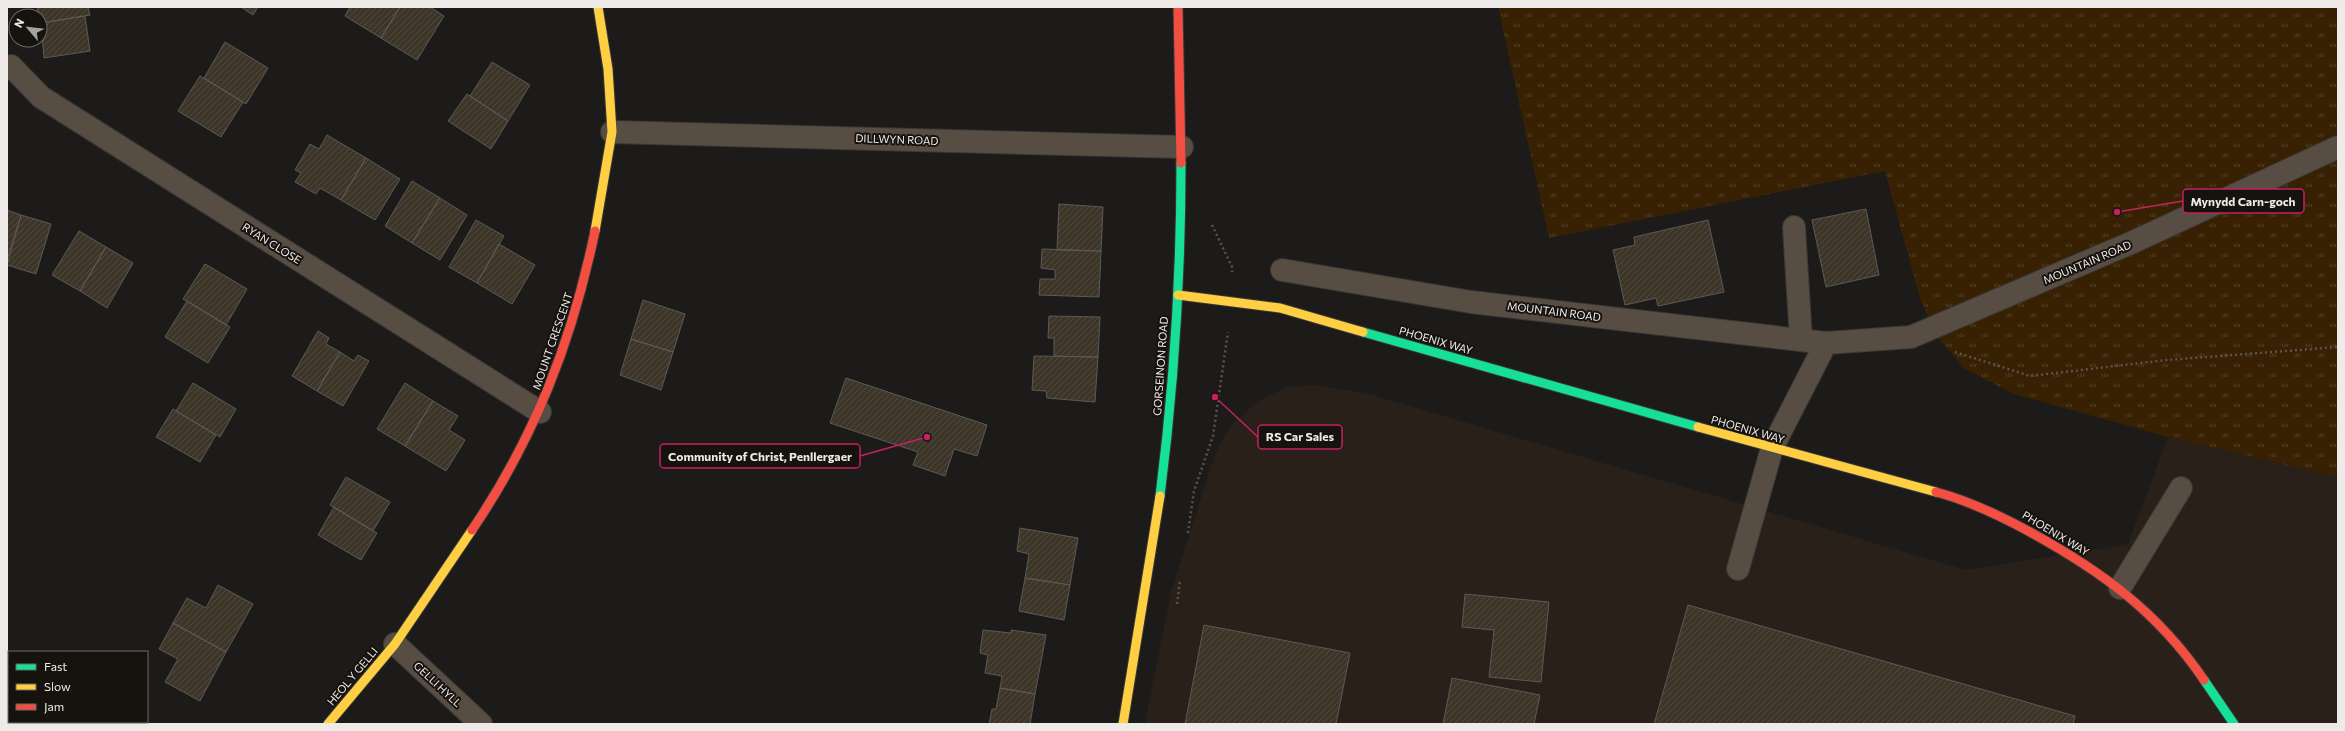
<svg xmlns="http://www.w3.org/2000/svg" width="2345" height="731" font-family="Commissioner,sans-serif">
<style>
.built{fill:#282019}
.grass{fill:url(#grass-tufts)}
.building{fill:url(#building-hatch);stroke:#5c5a58}
.lines{fill:none;stroke-linecap:round;stroke-linejoin:round}
.lane-casing{stroke:#393837;stroke-width:24}
.street-casing{stroke:#393837;stroke-width:24}
.fast-casing{stroke:#393837;stroke-width:11}
.slow-casing{stroke:#393837;stroke-width:11}
.jam-casing{stroke:#393837;stroke-width:11}
.path{stroke:#59544e;stroke-width:2.5;stroke-dasharray:2 3;stroke-linecap:butt}
.lane{stroke:#574d42;stroke-width:22}
.street{stroke:#574d42;stroke-width:22}
.fast{stroke:#16e098;stroke-width:9}
.slow{stroke:#ffcf43;stroke-width:9}
.jam{stroke:#f24e42;stroke-width:9}
.labels{text-anchor:middle;dominant-baseline:central;stroke-width:4;stroke-linejoin:round;paint-order:stroke}
.street-label{font-size:11px;fill:#edeae8;stroke:#16120e}
.leader{fill:none;stroke:#c42262;stroke-width:1.5}
.callout-dot{fill:#c42262;stroke:#16120e;stroke-width:1.5}
.callout{fill:#16120e;stroke:#c42262;stroke-width:1.5}
.callout-label{font-size:12px;text-anchor:middle;font-weight:bold;fill:#edeae8}
</style>
<defs>
<pattern id="grass-tufts" width="24" height="20" patternUnits="userSpaceOnUse"><rect width="24" height="20" fill="#382003"/><path d="M3 7l-1-3M5 7V3M7 7l1-3M15 17l-1-3M17 17v-4M19 17l1-3" fill="none" stroke="#554128"/></pattern>
<pattern id="building-hatch" width="6" height="6" patternUnits="userSpaceOnUse"><rect width="6" height="6" fill="#3d3528"/><path d="M-1 1l2-2M0 6l6-6M5 7l2-2" fill="none" stroke="#50493d"/></pattern>
</defs>
<rect width="100%" height="100%" fill="#1d1b19"/>
<path class="built" d="M1314 385 1366 393 1966 570 2128 544 2168 437 2338 477V724H1145L1171 592 1215 454 1230 426 1257 402 1287 387Z"/>
<path class="grass" d="M1498 7H2338V477L2168 437 2014 394 1965 369 1936 335 1920 298 1885 171 1549 238Z"/>
<path class="building" d="M37 7H88L90 15 41 23Z
M241 7H258L253 15Z
M350 7H400L381 38 345 16Z
M400 7H430L444 16 417 60 381 38Z
M85 16 90 51 44 58 41 23Z
M225 42 268 68 246 104 204 78Z
M492 62 530 85 508 121 470 96Z
M200 76 243 102 221 137 178 111Z
M467 94 508 121 491 149 448 121Z
M327 135 366 158 341 200 320 188 316 194 295 182 301 173 295 170 310 144 319 149Z
M366 158 400 179 375 220 341 200Z
M412 181 440 198 412 243 385 226Z
M440 198 467 215 440 260 412 243Z
M1059 204 1103 207 1101 251 1057 250Z
M1866 209 1879 275 1826 287 1812 220Z
M7 210 21 215 7 260Z
M21 215 51 224 36 274 7 265Z
M476 220 504 236 477 283 449 267Z
M1708 220 1724 292 1658 306 1656 298 1625 305 1613 250 1635 245 1634 237Z
M79 231 106 247 80 291 52 275Z
M499 244 535 265 512 304 477 283Z
M106 247 133 263 107 308 80 291Z
M1042 249 1101 251 1099 297 1039 295 1040 279H1055V270L1041 268Z
M205 264 247 289 226 325 183 299Z
M643 300 685 314 673 352 631 339Z
M187 301 230 327 208 363 165 337Z
M1049 316 1100 317 1098 357 1054 356V338H1048Z
M318 331 329 338 326 344 340 352 317 391 292 376Z
M631 339 673 352 661 390 620 375Z
M340 352 354 361 358 355 369 361 343 406 317 391Z
M1034 356 1098 357 1095 402 1047 398 1046 391 1032 390Z
M846 378 987 425 977 456 954 449 945 476 913 465 918 452 830 423Z
M193 383 236 409 220 437 176 411Z
M405 383 433 401 405 446 377 429Z
M433 401 458 416 449 430 465 440 446 471 405 446Z
M173 409 216 435 200 462 156 437Z
M346 477 390 502 373 531 330 505Z
M334 507 377 533 361 560 318 535Z
M1020 528 1078 538 1070 585 1025 578 1029 554 1017 551Z
M1025 578 1070 585 1064 620 1019 611Z
M218 585 253 604 226 652 173 623 187 598 206 608Z
M1465 594 1549 602 1541 682 1489 677 1494 630 1462 627Z
M1688 605 2075 716 2073 724H1654Z
M173 623 226 652 200 701 165 682 178 659 159 649Z
M1204 625 1350 653 1336 724H1185Z
M983 630 1011 633V630L1046 635 1035 694 1000 688 1002 676 985 673 988 655 980 653Z
M1452 678 1540 695 1534 724H1443Z
M1000 688 1035 694 1030 724H989L992 709H996Z"/>
<g class="lines">
<g class="lane-casing">
<path id="lane" d="M1794 227 1801 340
M1738 569 1772 448
M2120 588 2181 488"/>
</g>
<g class="street-casing">
<path id="street" d="M11 66 41 97 540 412
M612 132 1182 147
M1282 270 1471 302 1826 343 1911 337 2133 242 2338 147
M1772 448 1826 343
M395 644 481 724"/>
</g>
<g class="fast-casing">
<path id="fast" d="M1363 332 1698 427
M1160 496C1174 386 1181 275 1181 163
M2204 680 2234 724"/>
</g>
<g class="slow-casing">
<path id="slow" d="M595 231 612 132 608 69 598 7
M1178 295 1280 308 1363 332
M1698 427 1936 492
M328 724 395 644 472 530
M1123 724 1160 496"/>
</g>
<g class="jam-casing">
<path id="jam" d="M1178 7 1181 163
M1936 492C1970 501 1999 515 2030 532 2101 571 2158 612 2204 680
M472 530C535 437 572 341 595 231"/>
</g>
<path class="path" d="M1212 225 1232 267V272
M1955 352 2030 376 2167 360 2338 347
M1188 533 1194 491 1213 436 1228 332
M1177 604 1180 581"/>
<use href="#lane" class="lane"/>
<use href="#street" class="street"/>
<use href="#fast" class="fast"/>
<use href="#slow" class="slow"/>
<use href="#jam" class="jam"/>
</g>
<g class="labels">
<g class="street-label">
<text transform="translate(897 139) rotate(2)">DILLWYN ROAD</text>
<text transform="translate(272 243) rotate(32)">RYAN CLOSE</text>
<text transform="translate(2087 262) rotate(-23)">MOUNTAIN ROAD</text>
<text transform="translate(1554 311) rotate(7)">MOUNTAIN ROAD</text>
<text transform="translate(1436 340) rotate(16)">PHOENIX WAY</text>
<text transform="translate(552 341) rotate(-71)">MOUNT CRESCENT</text>
<text transform="translate(1160 366) rotate(-86)">GORSEINON ROAD</text>
<text transform="translate(1748 429) rotate(16)">PHOENIX WAY</text>
<text transform="translate(2056 533) rotate(31)">PHOENIX WAY</text>
<text transform="translate(352 676) rotate(-50)">HEOL Y GELLI</text>
<text transform="translate(438 684) rotate(43)">GELLI HYLL</text>
</g>
</g>
<path class="leader" d="M2117 212L2183 201M1215 397L1258 437M927 437L860 456"/>
<g class="callout-dot">
<circle cx="2117" cy="212" r="4"/>
<circle cx="1215" cy="397" r="4"/>
<circle cx="927" cy="437" r="4"/>
</g>
<g class="callout">
<rect x="2183" y="189" width="121" height="24" rx="4"/>
<rect x="1258" y="425" width="84" height="24" rx="4"/>
<rect x="660" y="444" width="200" height="24" rx="4"/>
</g>
<g class="callout-label">
<text x="2243" y="206">Mynydd Carn-goch</text>
<text x="1300" y="441">RS Car Sales</text>
<text x="760" y="461">Community of Christ, Penllergaer</text>
</g>
<rect width="2345" height="731" fill="none" stroke="#edeae8" stroke-width="16"/>
<rect x="8" y="651" width="140" height="72" fill="#16120e" stroke="#6c6865"/>
<rect x="16" y="664" width="20" height="6" fill="#16e098" stroke="#6c6865"/>
<text x="44" y="671" font-size="12" fill="#edeae8">Fast</text>
<rect x="16" y="684" width="20" height="6" fill="#ffcf43" stroke="#6c6865"/>
<text x="44" y="691" font-size="12" fill="#edeae8">Slow</text>
<rect x="16" y="704" width="20" height="6" fill="#f24e42" stroke="#6c6865"/>
<text x="44" y="711" font-size="12" fill="#edeae8">Jam</text>
<g transform="translate(28 28) rotate(298)"><circle r="19" fill="#16120e" stroke="#6c6865"/>
<path d="M0-3L7 15L0 10L-7 15Z" fill="#a4a2a0"/>
<text y="-6" font-size="11" font-weight="bold" text-anchor="middle" fill="#edeae8">N</text>
</g>
</svg>
